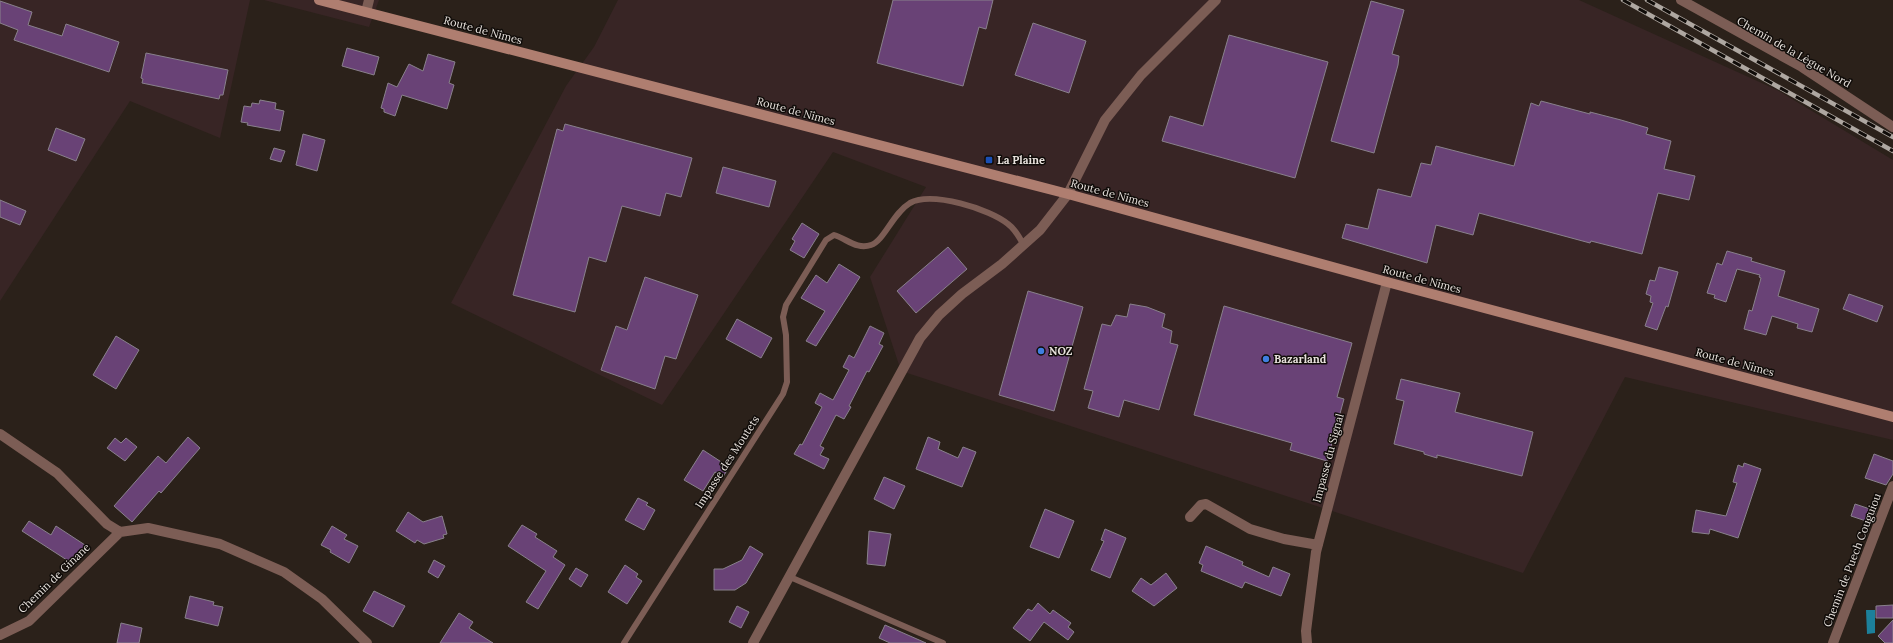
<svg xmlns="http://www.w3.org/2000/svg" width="1893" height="643" font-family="Lora,serif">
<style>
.industrial{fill:#382525}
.water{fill:#1c809b}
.building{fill:#694276;stroke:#89818c}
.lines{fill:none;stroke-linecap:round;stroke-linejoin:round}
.service{stroke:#7c5d55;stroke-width:6}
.minor{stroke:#7c5d55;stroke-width:10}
.secondary{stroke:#af7e70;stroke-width:10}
.rail-casing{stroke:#aea7a1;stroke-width:4.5}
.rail{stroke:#100c09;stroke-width:3;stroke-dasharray:9;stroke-linecap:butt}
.transit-dot{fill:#1a4fb4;stroke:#100c09;stroke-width:1.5}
.shop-dot{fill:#3f7fe0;stroke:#100c09;stroke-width:1.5}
.labels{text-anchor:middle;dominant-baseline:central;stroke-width:3;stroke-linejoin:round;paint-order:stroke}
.street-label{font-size:11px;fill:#e8e2dd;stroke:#100c09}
.poi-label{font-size:11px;font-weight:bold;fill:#e8e2dd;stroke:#100c09;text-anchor:start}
</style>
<rect width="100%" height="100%" fill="#2b211a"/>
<path class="industrial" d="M0 0H250L220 138 130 101 0 301Z
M264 0H379L369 27Z
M618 0H1579L1777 90 1893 160V440L1625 377 1523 573 901 371 870 277 926 187 833 152 662 405 451 303 566 86 594 47Z"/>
<path class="water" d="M1866 610H1875V633L1867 634Z"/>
<path class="building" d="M893 0H993L986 29 979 27 963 86 877 63Z
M0 1 32 12 28 25 62 36 66 24 119 42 109 72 14 40 18 30 0 23Z
M1371 1 1404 10 1392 54 1399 56 1398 65 1374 153 1331 141Z
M1033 23 1086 41 1069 93 1015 75Z
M1229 35 1328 62 1295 178 1162 141 1170 116 1203 126Z
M347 48 379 57 374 75 342 66Z
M146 53 228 70 223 95H220L219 99 142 83 143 79 141 78Z
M428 54 455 62 449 83 454 85 447 109 402 95 395 116 384 112V109L381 108 388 83 397 87 409 64 423 71Z
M260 100 276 103 275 109 284 111 280 131 247 125 248 123 241 122 244 106 251 107 252 103 259 104Z
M1541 101 1590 114V112L1621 120 1648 128 1646 134 1671 141 1664 169 1695 176 1689 200 1658 193 1642 254 1591 241 1590 243 1479 213 1473 235 1436 225 1427 263 1342 238 1346 224 1368 229 1378 189 1411 197 1421 163 1431 165 1436 146 1514 166 1531 103 1539 106Z
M565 124 692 158 681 197 666 193 660 216 622 206 606 262 589 257 575 312 513 295 557 129 563 131Z
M56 128 85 139 76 161 48 150Z
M303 134 325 140 317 171 296 165Z
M274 148 285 151 281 162 270 159Z
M723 167 776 181 769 207 716 193Z
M0 200 26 211 20 225 0 217Z
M802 223 819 234 804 258 790 250 795 241 792 239Z
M948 247 967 269 916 313 897 291Z
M1727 251 1752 258 1751 261 1785 271 1778 296 1819 309 1812 332 1797 328 1798 324 1772 316 1766 335 1744 329 1749 310 1752 311 1761 278 1759 277 1760 275 1737 269 1726 302 1714 298 1715 295 1707 293 1717 263 1722 265Z
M839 264 860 277 816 346 806 341 825 311 801 298 816 275 827 283Z
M1659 267 1678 272 1668 307 1666 306 1657 330 1645 326 1653 303 1650 302 1651 296 1646 294 1650 280 1655 281Z
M645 277 698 295 676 359 665 356 655 389 601 370 616 326 627 330Z
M1028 291 1083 307 1054 411 999 395Z
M1849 294 1883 306 1877 322 1843 309Z
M1130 304 1147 307 1165 314 1162 327 1172 331 1170 343 1178 345 1159 410 1124 400 1119 417 1088 408 1093 391 1084 389 1102 324 1111 326 1116 315 1127 317Z
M1224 306 1352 343 1337 397 1344 399 1327 461 1290 450 1292 443 1194 415Z
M737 319 772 338 761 358 726 339Z
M870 326 884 333 879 344 883 346 869 372 867 371 849 406 851 407 844 419 836 415 820 446 824 448 820 455 829 459 824 469 794 454 800 444 802 445 822 407 815 403 820 393 833 400 849 370 843 367 849 355 854 358Z
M116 336 139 350 116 389 93 375Z
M1401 379 1460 393 1455 412 1533 432 1522 476 1437 455V458L1424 454V452L1394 444 1404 401 1396 399Z
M188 437 200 448 161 493 159 491 132 522 114 506 158 456 166 463Z
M928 437 940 442 938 449 958 458 963 447 976 452 962 487 916 469Z
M115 438 121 443 126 438 137 447 125 461 107 448Z
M703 450 729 467 723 477 715 472 703 491 684 480Z
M1874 454 1893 461V474L1886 485 1865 478Z
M1744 463 1761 469 1738 538 1710 529 1709 534 1692 532 1696 510 1726 516 1737 483 1733 482 1738 465 1743 467Z
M884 477 905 486 894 509 874 499Z
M638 498 648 503 646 505 655 510 644 530 625 520Z
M1855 504 1876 511 1872 523 1851 516Z
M1045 509 1074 521 1059 558 1030 547Z
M408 512 423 522 442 516 447 534 443 535 444 538 424 544 417 540 415 543 396 531Z
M29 521 51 535 56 526 85 545 73 564 22 531Z
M522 525 537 534 535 537 557 551 553 557 565 565 538 609 526 602 546 571 508 546Z
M332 526 347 535 344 539 358 546 349 563 330 552 331 550 321 545Z
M1105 529 1126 538 1110 578 1091 570 1104 541 1101 540Z
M869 531 891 534 885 566 867 564Z
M750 546 763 554 746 583 735 590H714V569H723L742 560Z
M1206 546 1243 562 1242 565 1269 577 1273 567 1290 574 1281 596 1245 582 1242 588 1201 571 1203 565 1199 563Z
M434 560 445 566 438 578 428 572Z
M625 565 638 574 636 577 642 581 627 604 608 592Z
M576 568 588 575 581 587 569 579Z
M1166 573 1177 588 1154 606 1132 591 1141 578 1151 585Z
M374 591 405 606 393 627 363 611Z
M190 596 214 602 213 605 223 607 218 626 185 618Z
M1038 603 1050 614 1053 610 1071 623 1068 627 1074 632 1068 640 1044 622 1030 641 1013 628 1028 609 1032 611Z
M1893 605V618H1876V606Z
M737 606 749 612 741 628 729 622Z
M459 613 473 622 469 628 493 643H440Z
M1893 620V643H1885L1878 636Z
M121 623 142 628 139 643H117Z
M885 625 926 643H890L879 638Z"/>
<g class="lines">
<path class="service" d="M790 577 943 643
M624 643 783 394 787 382 786 335 783 317 786 305 826 240 834 235C847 239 857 250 871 245 884 241 893 213 910 203 932 191 990 209 1008 224 1015 229 1020 238 1024 246"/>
<path class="minor" d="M1681 0 1802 67 1893 127
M366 12 369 0
M0 434 57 473 107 524 120 532 148 528 220 544 284 572 322 599 367 643
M1190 517 1201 505 1206 504 1250 529 1284 539 1318 545
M0 635 29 621 120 532
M753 643 920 338 939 315 962 294 1002 264 1040 230 1068 194 1105 120 1141 75 1216 0
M1307 643 1306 631 1316 552 1387 282
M1833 643 1893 486"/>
<path class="secondary" d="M319 0 1068 194 1387 282 1893 417"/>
<g class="rail-casing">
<path id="rail" d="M1623 0 1893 151
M1647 0 1893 137"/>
</g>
<use href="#rail" class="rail"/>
</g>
<rect class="transit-dot" x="985" y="156" width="8" height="8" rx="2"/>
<g class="shop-dot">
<circle cx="1041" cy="351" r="4"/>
<circle cx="1266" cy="359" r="4"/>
</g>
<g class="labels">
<g class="street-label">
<text transform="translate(483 30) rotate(15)">Route de Nîmes</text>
<text transform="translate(1794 52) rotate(30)">Chemin de la Lègue Nord</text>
<text transform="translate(796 111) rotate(15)">Route de Nîmes</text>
<text transform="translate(1110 193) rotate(15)">Route de Nîmes</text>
<text transform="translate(1422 279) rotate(15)">Route de Nîmes</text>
<text transform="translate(1735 362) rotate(15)">Route de Nîmes</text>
<text transform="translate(1328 458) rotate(-75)">Impasse du Signal</text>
<text transform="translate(727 462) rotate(-57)">Impasse des Moutets</text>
<text transform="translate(1852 560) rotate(-69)">Chemin de Puech Couguiou</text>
<text transform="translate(54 578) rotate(-44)">Chemin de Ginane</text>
</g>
<g class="poi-label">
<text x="997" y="160">La Plaine</text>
<text x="1049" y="351">NOZ</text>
<text x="1274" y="359">Bazarland</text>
</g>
</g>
</svg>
